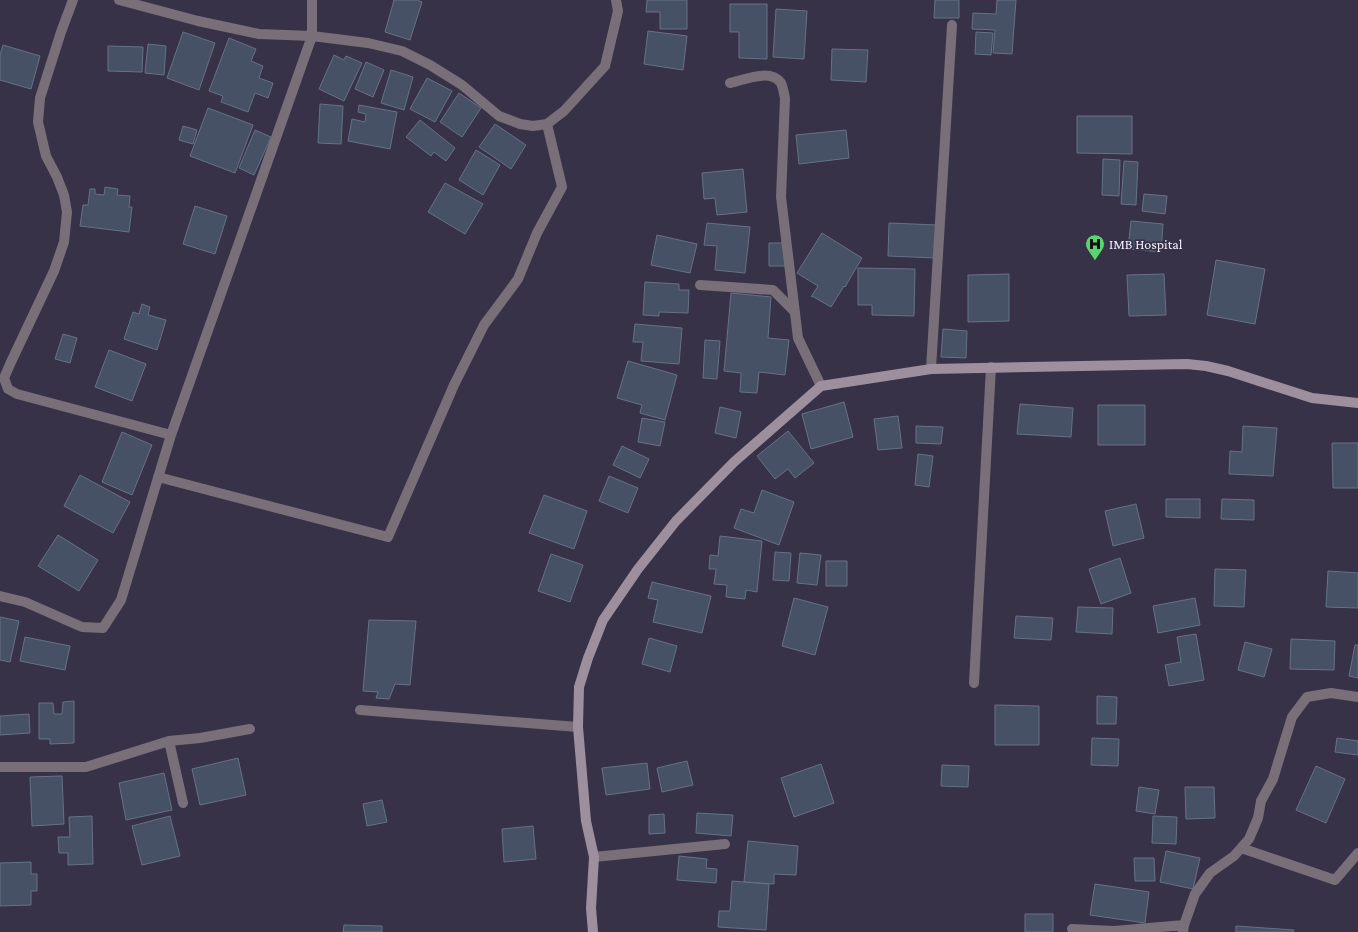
<svg xmlns="http://www.w3.org/2000/svg" width="1358" height="932" font-family="'Crimson Pro',serif">
<style>
.building{fill:#465166;stroke:#667188}
.lines{fill:none;stroke-linecap:round;stroke-linejoin:round}
.lane{stroke:#786f78;stroke-width:10}
.street{stroke:#786f78;stroke-width:10}
.secondary{stroke:#9d8f9e;stroke-width:10}
.labels{text-anchor:middle;dominant-baseline:central;stroke-width:3.5;stroke-linejoin:round;paint-order:stroke}
.poi-label{font-size:14px;fill:#f2effe;stroke:#373247;text-anchor:start}
</style>
<rect width="100%" height="100%" fill="#373247"/>
<path class="building" d="M394 0H417L422 2 410 40 385 32Z
M647 0H687V29H660V12H646Z
M935 0H959V18H934Z
M997 0H1016L1012 54 993 53 995 30 972 29 973 13 996 14Z
M730 4H767V59L739 58V32H730Z
M776 9 807 11 804 59 773 57Z
M648 31 687 36 683 70 644 64Z
M183 32 215 43 199 90 167 78Z
M976 32 993 33 991 55 975 54Z
M229 38 256 49 251 61 263 66 259 78 273 83 268 98 255 93 248 112 221 102 223 96 209 91Z
M148 44 166 46 164 75 145 73Z
M3 45 40 56 31 89 0 80V55Z
M108 46 143 47 142 72 108 71Z
M832 49 868 50 866 82 831 80Z
M334 55 344 60 346 56 362 63 344 101 319 89Z
M366 62 384 70 373 97 355 89Z
M391 70 413 77 404 110 381 103Z
M427 78 452 91 435 122 410 109Z
M459 93 481 108 462 137 440 122Z
M320 104 343 106 341 144 318 143Z
M359 105 397 112 390 149 348 141 352 119 365 122 366 114 358 112Z
M208 108 253 125 235 173 190 156Z
M1077 116H1132V154L1077 153Z
M420 120 455 148 446 161 434 152 431 156 406 137Z
M495 124 526 145 511 169 479 147Z
M183 126 197 130 193 144 179 140Z
M255 130 271 137 254 175 239 168Z
M846 130 849 158 799 164 796 135Z
M476 150 500 165 483 195 459 180Z
M1103 159 1120 160 1119 196 1102 195Z
M1124 161 1138 162 1136 205 1121 204Z
M743 169 747 212 717 215 715 198 704 199 702 173Z
M445 183 483 204 465 234 428 212Z
M105 187 118 189 117 195 130 196 129 207H132L129 232 80 226 83 205H88L90 189H95V194L104 195Z
M1144 194 1167 196 1165 214 1142 211Z
M195 206 227 216 215 254 183 244Z
M1131 221 1163 224 1161 252 1128 249Z
M707 223 750 227 745 273 715 270 717 246 704 245Z
M889 223 937 225 936 258 888 256Z
M822 233 862 258 845 287 844 286 831 307 812 296 811 297 818 286 797 273Z
M657 235 697 244 690 273 651 265Z
M769 243H785V266H769Z
M1216 260 1265 269 1255 324 1207 315Z
M858 268 915 269 914 316 872 315V305H858Z
M1009 274V321L968 322V275Z
M1164 274 1166 315 1129 316 1127 275Z
M645 282 679 284V290H689L688 313 659 312V316L643 315Z
M731 293 771 297 768 338 789 340 785 375 759 372 757 393 740 392 741 373 724 371Z
M142 304 150 307 148 315 166 320 157 350 124 339 133 312 139 314Z
M635 324 682 328 679 364 641 361 643 342H633Z
M943 329 967 331 966 358 941 357Z
M63 334 77 338 70 363 55 359Z
M705 340 720 341 717 379 703 378Z
M109 350 146 364 132 401 95 387Z
M628 361 677 375 665 420 640 413 642 405 617 398Z
M844 402 853 437 811 449 802 414Z
M1020 404 1073 408 1071 437 1017 434Z
M1098 405H1145V445H1098Z
M720 407 741 412 736 438 715 433Z
M898 416 902 448 878 450 874 419Z
M642 418 665 422 660 446 638 442Z
M916 426 943 427 941 444 916 443Z
M1243 426 1277 428 1273 476 1229 474 1230 451 1242 452Z
M788 431 814 463 795 478 788 469 775 479 757 456Z
M122 432 152 445 132 495 102 482Z
M1332 443H1358V488H1333Z
M622 446 649 459 640 478 613 465Z
M918 454 933 456 929 487 915 485Z
M80 475 130 502 113 533 64 506Z
M609 476 638 488 628 513 599 501Z
M762 490 794 502 779 545 734 528 741 509 754 513Z
M544 495 587 511 574 549 529 533Z
M1166 499H1200V518L1166 517Z
M1222 499 1254 500V520L1221 519Z
M1136 504 1144 538 1113 546 1105 511Z
M58 535 98 560 79 591 38 566Z
M720 536 762 541 757 592 746 590 745 599 726 597 727 585 714 584 716 569H709L710 555 718 556Z
M775 552 791 553 789 581 773 580Z
M800 553 821 555 817 585 797 583Z
M551 554 583 565 570 602 538 591Z
M1120 558 1131 593 1101 604 1089 569Z
M826 561H847V586H826Z
M1215 569 1246 570 1244 607 1214 606Z
M1328 571 1358 573V608L1326 607Z
M652 582 711 596 702 633 653 622 658 600 648 598Z
M794 598 828 607 815 655 782 646Z
M1195 598 1200 625 1158 633 1153 606Z
M1078 607 1113 608 1112 634 1076 632Z
M1016 616 1053 618 1051 640 1014 638Z
M0 617 19 621 10 662 0 660Z
M369 620 416 621 410 685 395 684 389 699 376 698 378 692 363 691Z
M1196 634 1204 680 1169 686 1165 665 1181 662 1177 637Z
M25 637 70 646 65 670 20 661Z
M649 638 677 646 670 672 642 664Z
M1291 639 1335 641 1334 670 1290 669Z
M1245 642 1272 649 1264 677 1238 670Z
M1355 645H1358V678L1349 676Z
M1097 696 1117 697 1116 724H1097Z
M74 701V743L50 744V739H39V703H53L54 714H62L63 702Z
M995 705 1039 706V745H995Z
M29 714 30 733 0 735V716Z
M1092 738 1119 739 1118 766 1091 765Z
M1337 738 1358 741V755L1335 752Z
M238 758 246 795 200 805 192 769Z
M687 761 693 785 662 792 657 768Z
M647 763 650 789 606 795 602 768Z
M821 764 834 803 794 817 781 778Z
M942 765 969 766 968 787 941 786Z
M1316 766 1345 779 1326 823 1296 810Z
M164 773 172 810 126 820 119 783Z
M62 776 64 824 32 826 30 777Z
M1139 787 1159 790 1155 814 1136 811Z
M1185 787H1214L1215 818 1186 819Z
M382 800 387 822 367 826 363 804Z
M697 813 733 815 731 836 696 833Z
M664 814 665 833 649 834V815Z
M92 816 93 864 68 865V853H59L58 837H70L69 817Z
M170 816 180 856 142 865 132 826Z
M1153 816 1177 817 1176 844 1152 843Z
M533 826 536 859 504 862 502 829Z
M748 841 798 846 796 875 774 874V884L744 882Z
M1166 851 1200 858 1193 889 1160 882Z
M679 856 707 859 706 868 717 869 716 883 677 880Z
M1134 858H1154L1155 881H1135Z
M31 862V874H37V891H31V905L0 906V863Z
M732 881 769 884 766 930 718 927 719 911H730Z
M1095 884 1149 892 1145 923 1090 915Z
M1025 914H1053V932H1025Z
M344 925 382 926V932H343Z
M1236 926 1294 930 1293 932H1236Z"/>
<g class="lines">
<path class="lane" d="M730 83C744 80 770 68 781 83 783 87 784 94 785 98L781 197 798 338 821 386
M700 285 773 290 795 312
M931 369 952 25
M360 710 578 727"/>
<path class="street" d="M73 0 61 32 40 98 38 122 46 156 57 177 64 195 67 212 64 242 54 271 11 362 4 378 8 389 17 394 171 435
M119 0 198 21 259 34 312 36 368 43 402 51 430 65 462 85 499 116 520 124 533 126 547 124 564 111 605 66 618 11 616 0
M158 477 388 537 454 385 484 325 518 279 537 233 562 187 547 124
M0 596 25 602 82 627 103 628 121 600 171 435 312 36V0
M974 683 991 367
M169 741 183 803
M0 767H86L169 741 200 738 250 729
M1241 848 1335 880 1358 853
M594 857 725 844
M1072 929 1114 931 1184 925
M1183 932 1184 925 1195 894 1210 873 1234 856 1249 839 1258 818 1261 801 1273 779 1292 717 1307 697 1331 693 1358 697"/>
<path class="secondary" d="M593 932 591 908 594 857 586 821 578 727 579 687 588 658 603 620 638 569 676 521 734 462 821 386 931 369 1187 364 1206 366 1228 371 1312 398 1358 403"/>
</g>
<defs>
<g id="hospital-pin" transform="scale(1)"><path d="M0 17L-7.5 6A9.5 9.5 0 1 1 7.5 6Z" fill="#59d56f" stroke="#373247"/><path d="M-5-5h3v3.5h4V-5h3V5h-3V1.5h-4V5h-3Z" fill="#111"/></g>
</defs>
<g fill-rule="evenodd">
<use href="#hospital-pin" x="1095" y="244"/>
</g>
<g class="labels">
<g class="poi-label">
<text x="1109" y="244">IMB Hospital</text>
</g>
</g>
</svg>
